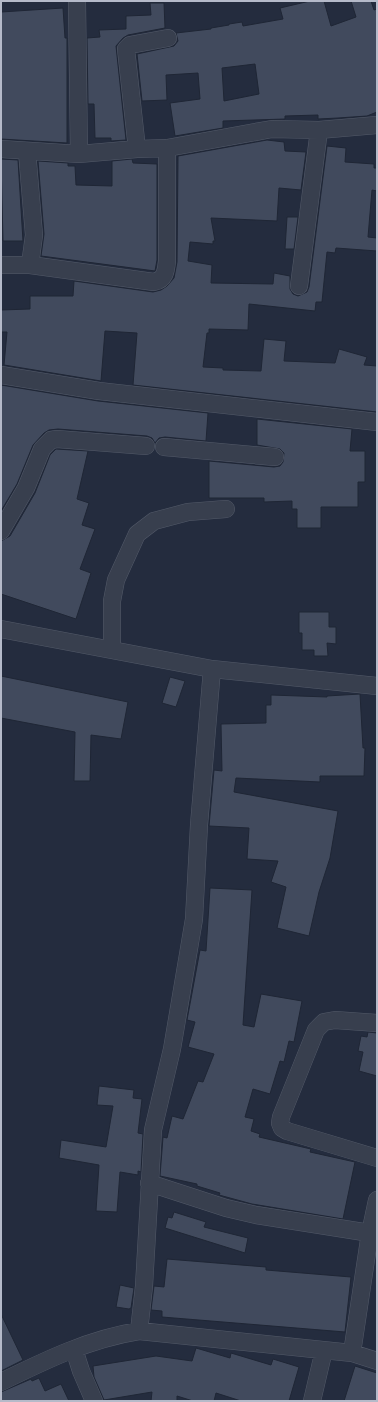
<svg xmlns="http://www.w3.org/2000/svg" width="378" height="1402" font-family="Ubuntu,sans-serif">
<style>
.building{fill:#414a5d;stroke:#1f2635;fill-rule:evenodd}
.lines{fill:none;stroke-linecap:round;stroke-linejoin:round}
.minor-casing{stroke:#535a69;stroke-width:18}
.minor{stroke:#383f4e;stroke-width:17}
</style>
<rect width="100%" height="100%" fill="#242c3e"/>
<path class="building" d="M310 1H324L331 26 356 17 351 1H371L374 10 377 9V112L367 116 338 118 318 119V115L285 116V119L223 121V128L175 136 170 103 200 99 198 73 166 75 167 100 142 101 137 54 174 46 178 41 176 33 211 29V28L229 25V24L242 22 243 26 283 19 280 8ZM255 64 259 94 224 101 222 68Z
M150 3H164L165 28 128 35 123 38 116 46 126 140 111 141V138H95L94 104H88L87 38 100 37 99 30 126 29V16L151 15Z
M63 8 65 38H67V143L1 139V12Z
M267 140 284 142 285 151 306 152 301 190 279 188 277 221 211 218 215 241H213V244L190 242 188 261 212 265 211 283 273 284 274 273 290 276V289L293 294 298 296 307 292 309 287 327 146 346 148 345 162 374 164V168H377V191L372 190 368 237 377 238V251L336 248 335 253 327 252 322 302H316L315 311 249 304 248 330 209 329V333H207L203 367 223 368V370L261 371 264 339 286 341 284 361 335 363 339 349 367 357 364 365 377 366V412L133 385 137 333 105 331 101 381 4 365 7 332H1V310L30 309V296H73L74 281 153 292 161 290 167 286 174 278 177 262 178 156Z
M1 159 18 160 23 241H3Z
M132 159 133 163 157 164V260L155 271 41 256 44 234 38 161 68 163V166H75L76 185 112 186V161Z
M287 217H298L294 249H285Z
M1 385 98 401 208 413 206 441 165 437 159 438 155 443 152 438 147 436 58 429 49 430 44 433 33 445 17 484 1 511Z
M257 419 352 429 350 451H365V482H358V507H321V528H297V509H292V501L264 502V498H209V461L274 467 280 466 283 462 284 453 280 449 257 445Z
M56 449 88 451 77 499 89 503 82 525 95 529 80 569 91 573 76 619 1 594V541L10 536 35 493 50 455Z
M299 612H329V627H336V644L327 643 328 656H314V650H302V633H299Z
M1 676 128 702 121 739 91 735 90 781H74L75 732 1 718Z
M170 677 185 681 176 707 162 703Z
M360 694 363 748H365L364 776H320V782L236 778 234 792 338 811 330 858 319 892 309 936 277 928 286 887 271 882 278 861 247 859 249 828 209 826 214 770 222 771 221 724 266 723V705H271V695L327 697V696Z
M210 888 252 890 243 1025 254 1027 261 994 302 1001 294 1042 289 1041 284 1062 280 1061 270 1094 253 1089 245 1117 254 1119 251 1131 260 1134 259 1137 311 1149 310 1152 355 1162 343 1219 252 1204 219 1195 220 1193 197 1186V1184L160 1176 163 1137 167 1138 172 1116 183 1119 198 1081 203 1082 214 1054 188 1047 195 1022 187 1020 200 950 206 951Z
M368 1032 377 1033V1076L359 1071 363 1052 358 1051 361 1036 367 1037Z
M99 1086 134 1090 133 1098 142 1099 138 1133 143 1134 141 1172 138 1171V1175L120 1172 117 1212 96 1211 99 1165 59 1158 61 1140 106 1147 113 1106 97 1105Z
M174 1212 206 1222 204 1227 248 1238 245 1253 165 1228 168 1217 172 1218Z
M167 1259 266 1267V1270L351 1277 345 1332 162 1317V1311L151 1310 154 1286 164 1287Z
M120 1285 134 1288 131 1308 129 1309 116 1307Z
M1 1314 23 1360 1 1371Z
M196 1348 230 1358 231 1353 271 1365 273 1359 299 1367 289 1401H241L216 1393 214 1401H193L177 1396V1401H151L152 1392 104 1400 94 1377 93 1366 156 1356 192 1361Z
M355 1366 377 1373V1401H344Z
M39 1378 45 1391 61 1384 69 1401H1V1392L31 1379 32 1381Z"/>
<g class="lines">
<g class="minor-casing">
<path id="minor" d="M77 1 79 154
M1 149 79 154 137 149 167 148 272 129 319 130 377 125
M137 149 126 49 130 45 168 38
M27 151 34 235 30 265
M1 265H30L154 282C165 280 166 271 167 261V148
M299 286 319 130
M1 375 99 391 377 422
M164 447 275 457
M1 531 26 488 42 449 51 440 57 439 146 446
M1 629 212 669 377 686
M112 650V601L116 580 137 534 154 521 188 512 226 509
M377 1023 335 1020 324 1022 316 1030 281 1117 280 1123 282 1128 287 1131 377 1158
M149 1183 226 1208 256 1215 370 1233 377 1236
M139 1331 144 1286 153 1130 172 1049 194 919 199 825 212 669
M74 1349 81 1371 94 1401
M352 1353 377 1361
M1 1382C46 1360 89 1339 139 1331L352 1353 370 1233 377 1200
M312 1401 324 1350"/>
</g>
<use href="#minor" class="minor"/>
</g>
<rect width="378" height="1402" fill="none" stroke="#b5bac9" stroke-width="4"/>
</svg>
